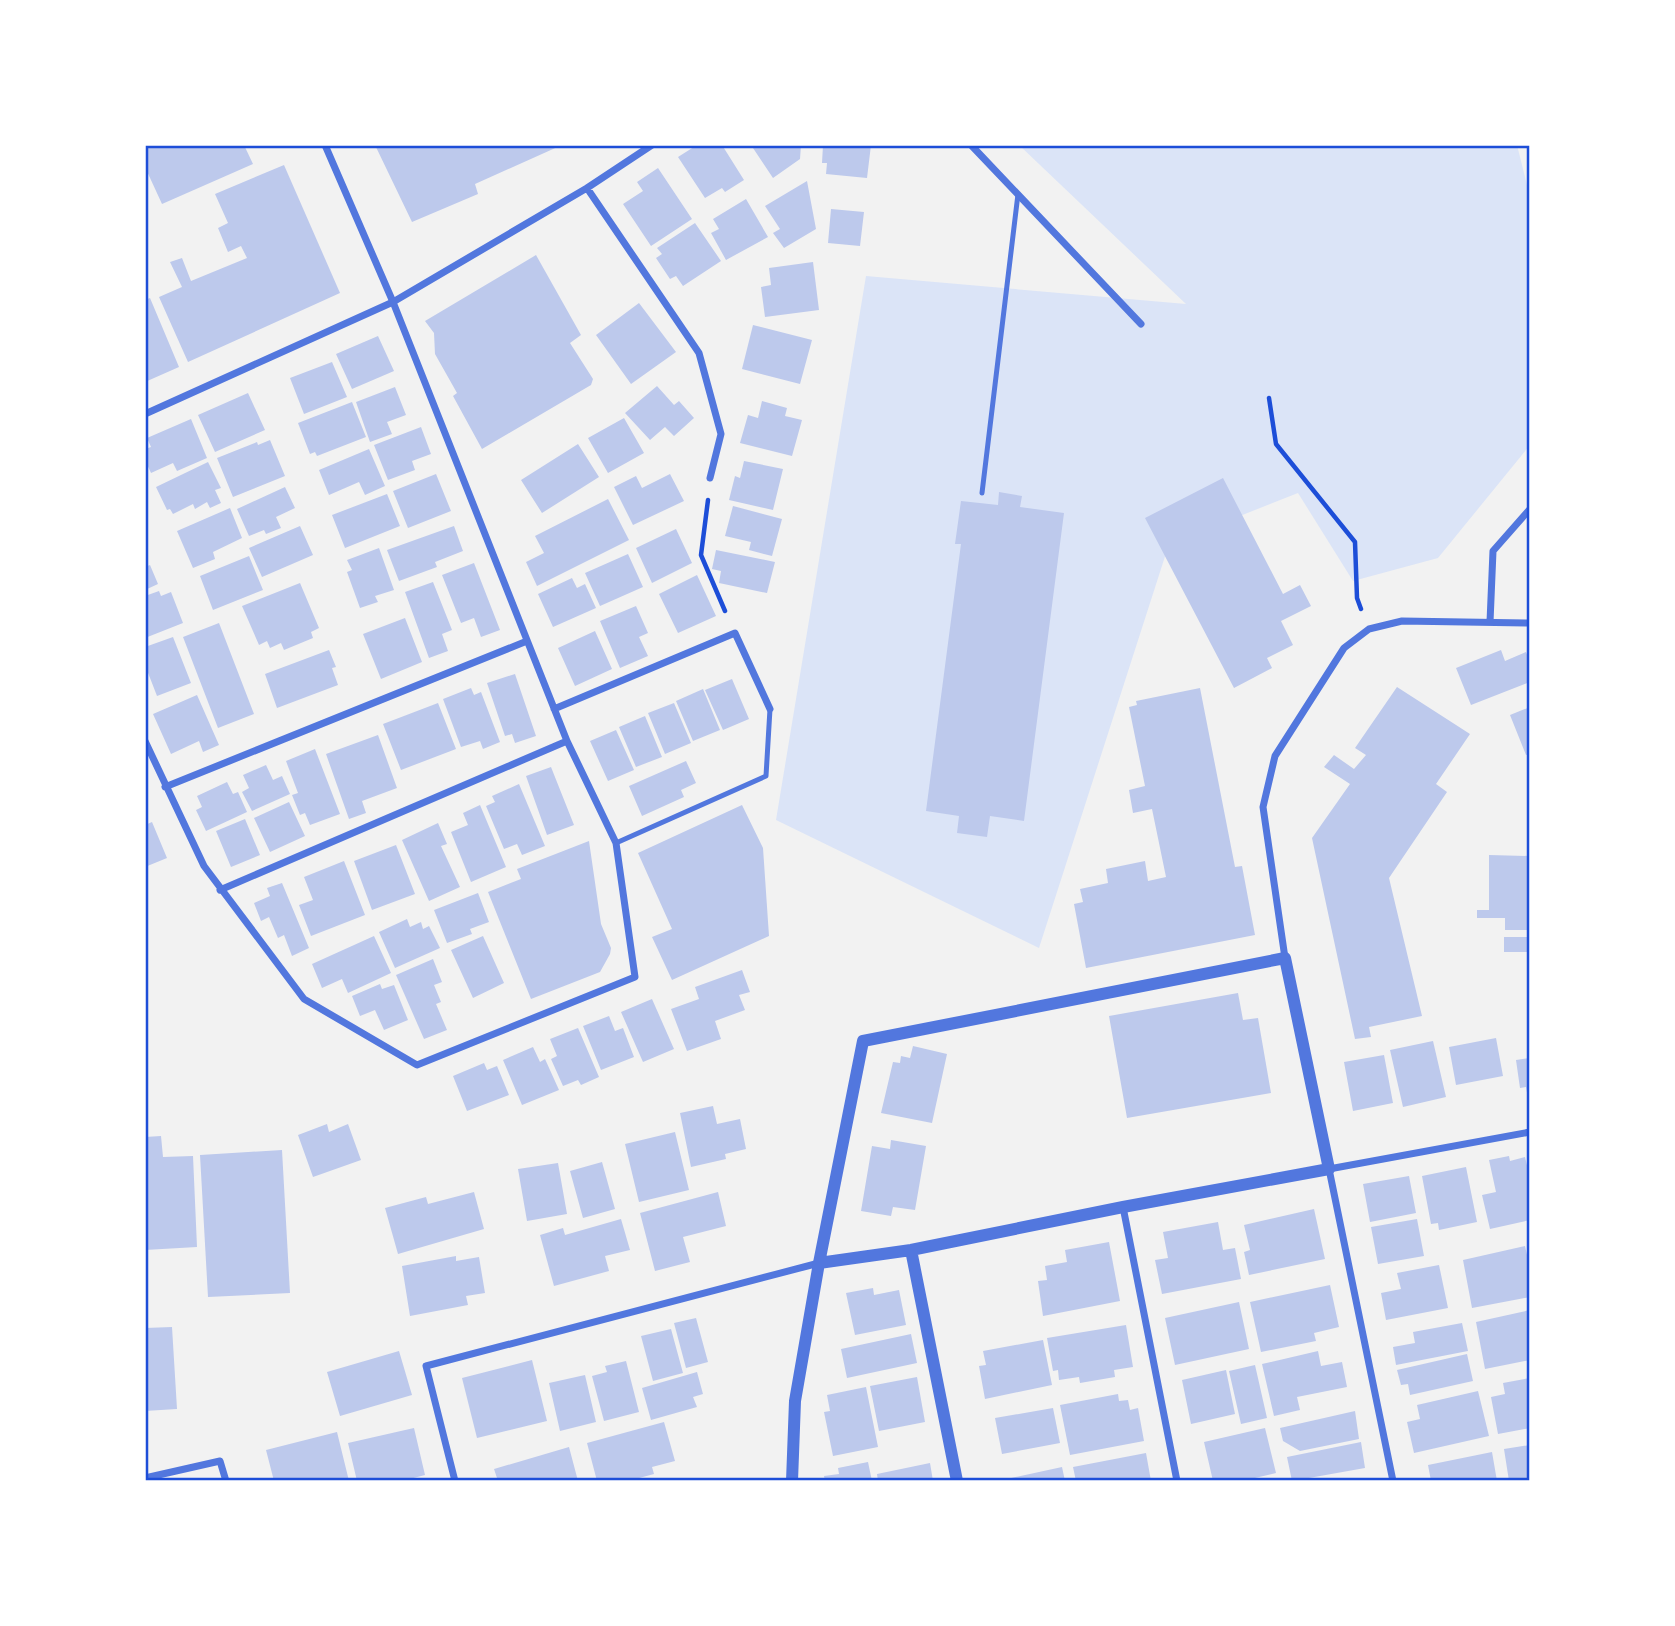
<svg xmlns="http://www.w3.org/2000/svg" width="1675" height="1626" font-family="'Roboto Serif',serif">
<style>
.green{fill:#dbe4f7}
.building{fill:#bdc9ec}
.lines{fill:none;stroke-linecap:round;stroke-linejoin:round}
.path{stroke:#1d4ed8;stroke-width:4.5}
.service{stroke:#5277de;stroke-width:5}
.minor{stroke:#5277de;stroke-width:7}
.tertiary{stroke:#5277de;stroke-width:12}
.neatline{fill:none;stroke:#1d4ed8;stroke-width:2.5}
</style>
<rect width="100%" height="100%" fill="#f2f2f2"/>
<path class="green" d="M1019 145H1517L1530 197V445L1438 558 1353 581 1298 493 1169 544 1039 948 776 820 866 276 1186 304Z"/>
<path class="building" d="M145 145H244L253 164 162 204 145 167Z
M375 145H562L475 184 478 194 412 222Z
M697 145H722L744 180 725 192 722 188 705 198 678 157Z
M751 145H801L800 159 773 178Z
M823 145H871L867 178 826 174 827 163H822Z
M284 165 340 293 188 362 159 297 182 287 170 262 182 258 191 281 247 258 241 246 228 252 218 228 228 223 215 194Z
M658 168 692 219 651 246 623 204 643 191 637 182Z
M807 181 816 229 784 248 773 233 780 229 765 206Z
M746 199 768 237 726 260 711 233 719 229 713 219Z
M831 209 864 212 860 246 828 243Z
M695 223 721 261 683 286 676 276 670 279 656 258 662 254 657 248Z
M536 255 581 335 570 343 593 379 591 385 482 449 453 396 457 393 435 354 434 333 425 321Z
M813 262 819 310 765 317 761 287 771 285 769 268Z
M150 298 179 367 145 382V300Z
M639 303 676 352 631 384 596 335Z
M753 325 812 340 800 384 742 369Z
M378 336 394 371 352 389 336 354Z
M332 362 347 397 304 414 290 378Z
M657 386 674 405 679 401 694 418 674 436 665 427 650 440 625 413Z
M395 387 406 415 387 422 392 434 370 442 356 402Z
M248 393 265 430 215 452 198 415Z
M762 401 787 408 785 416 802 420 792 456 740 443 748 415 758 418Z
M352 402 366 437 317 456 315 452 310 454 298 423Z
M624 418 644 453 608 473 588 438Z
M191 419 207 458 177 471 173 463 151 473 145 460V449L151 447 147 438Z
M421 427 431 454 412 461 415 470 388 480 374 445Z
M270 440 285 476 233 497 217 458 257 442 258 445Z
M578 444 599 477 542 513 521 480Z
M369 449 385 486 365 495 359 482 329 495 319 470Z
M744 461 783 469 773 510 729 500 735 476 740 478Z
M208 462 221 488 215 490 221 503 210 508 207 502 195 509 193 504 173 514 170 509 167 510 156 487Z
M436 474 451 511 408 528 393 491Z
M670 474 684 501 633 525 614 487 636 476 642 488Z
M1223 478 1283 594 1300 585 1311 606 1281 621 1293 645 1267 658 1272 668 1234 688 1145 518Z
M285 487 295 508 276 517 281 528 266 534 264 530 249 536 237 509Z
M999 492 1022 496 1020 507 1064 513 1024 821 990 816 987 837 957 833 959 816 926 811 961 544H955L961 501 998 505Z
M387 494 400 526 345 548 332 515Z
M608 499 629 540 537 586 526 562 544 553 535 536Z
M733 506 782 519 772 556 749 550 751 542 725 536Z
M230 508 242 538 213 552 215 559 193 568 177 531Z
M300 526 313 555 262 577 249 548Z
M454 526 463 551 435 562 437 567 399 581 387 550Z
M676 529 692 563 652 583 636 548Z
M379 548 394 590 375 596 378 602 360 608 347 572 352 570 347 560Z
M716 550 775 562 767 593 719 583 721 571 712 569Z
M628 554 643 587 600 606 585 573Z
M249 556 263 590 213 610 200 576Z
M474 563 500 630 481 637 474 618 461 623 442 575Z
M150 565 158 584 145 590V567Z
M697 575 716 616 678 633 659 594Z
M572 578 577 588 585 584 596 608 553 627 538 594Z
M433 582 452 630 442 634 448 651 429 658 405 592Z
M300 583 319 628 311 632 313 638 284 650 281 643 270 648 267 641 259 645 242 606Z
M159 591 161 596 171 592 183 623 145 638V596Z
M636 606 648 633 639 637 648 656 620 668 600 621Z
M405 618 422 662 381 679 363 634Z
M219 623 254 714 218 728 183 637Z
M595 631 612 669 575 686 558 648Z
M173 637 191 683 157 696 145 665V647Z
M329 650 336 667 332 668 338 685 277 708 265 674Z
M1501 650 1505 661 1526 652 1530 662V682L1471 705 1456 668Z
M515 674 536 736 515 743 512 734 505 736 487 683Z
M732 679 749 719 723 730 705 690Z
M1397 687 1470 734 1436 784 1447 792 1389 878 1422 1016 1369 1027 1371 1037 1355 1039 1312 838 1350 784 1324 767 1334 755 1354 769 1366 755 1355 748Z
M471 688 474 695 481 692 500 742 483 749 480 741 461 747 443 699Z
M1200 688 1235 867 1242 866 1255 935 1086 968 1074 904 1083 902 1080 889 1108 883 1106 869 1145 861 1148 881 1166 877 1152 809 1133 813 1129 790 1145 786 1129 707 1137 705 1136 701Z
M703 689 720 730 693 741 676 701Z
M197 695 219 745 203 752 199 741 171 754 153 714Z
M438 703 456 749 401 770 383 724Z
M674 703 691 743 665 754 648 713Z
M1530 707V754L1526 755 1510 715Z
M645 716 662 757 636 767 619 727Z
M616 730 634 770 608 781 590 741Z
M378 735 397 788 362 801 366 813 349 819 326 754Z
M315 749 340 814 310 825 305 813 300 815 292 795 298 793 286 761Z
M686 761 696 783 681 790 684 797 642 816 629 786Z
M266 765 273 780 282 776 290 794 252 811 242 792 249 788 243 775Z
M551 767 574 825 547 835 526 776Z
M227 782 233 794 238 792 247 812 206 831 196 810 202 807 197 796Z
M519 784 545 846 522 855 517 844 504 849 486 806 495 802 492 796Z
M289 802 305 836 270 852 254 818Z
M480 805 506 867 471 882 451 832 468 825 463 813Z
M742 805 763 848 769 936 672 980 652 937 672 929 638 853Z
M245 819 260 855 231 867 216 831Z
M152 822 167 858 145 867V825Z
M438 823 447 844 441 846 460 887 429 901 402 840Z
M589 841 601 924 611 948 610 954 600 972 531 999 488 892 521 879 517 869Z
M396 845 415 894 372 910 354 861Z
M1489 855 1530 856V930H1505V918H1477V910H1489Z
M344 861 365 915 311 936 299 905 313 900 304 877Z
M282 883 309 948 292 956 284 935 278 938 269 917 261 921 254 903 270 896 267 888Z
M478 893 489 922 470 929 472 934 447 943 434 910Z
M407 919 410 927 421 922 423 929 429 926 440 948 395 968 379 932Z
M374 936 391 973 348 993 342 979 322 988 312 964Z
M483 936 504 983 473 998 451 950Z
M1504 937H1530V952H1504Z
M433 959 442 982 434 985 441 1002 436 1004 447 1030 424 1039 396 975Z
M742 970 750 992 739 995 745 1010 715 1021 721 1039 687 1051 671 1009 699 999 695 987Z
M380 984 382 989 394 985 408 1020 384 1030 375 1010 360 1016 352 996Z
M1238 993 1243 1020 1258 1018 1271 1093 1127 1118 1109 1016Z
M652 999 674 1049 643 1062 621 1012Z
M609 1016 615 1031 623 1028 634 1057 601 1070 583 1026Z
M578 1028 599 1077 581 1085 578 1080 563 1086 551 1059 557 1056 550 1039Z
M1496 1038 1503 1076 1456 1085 1449 1047Z
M1433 1041 1446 1097 1403 1107 1390 1050Z
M913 1046 947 1054 932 1123 881 1113 893 1062 900 1063 901 1056 910 1058Z
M533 1047 540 1062 545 1059 559 1090 522 1105 503 1060Z
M1384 1055 1393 1103 1353 1111 1344 1062Z
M1530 1058V1098H1528L1526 1087 1520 1088 1516 1060Z
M484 1063 487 1070 497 1066 509 1095 467 1111 453 1076Z
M713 1106 717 1124 740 1119 746 1149 725 1154 726 1159 691 1167 680 1113Z
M327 1124 329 1132 348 1124 361 1160 313 1177 298 1135Z
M675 1132 689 1190 639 1202 625 1144Z
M161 1136 163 1157 193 1156 197 1247 145 1250V1137Z
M891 1140 926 1146 915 1210 893 1207 891 1216 861 1211 872 1146 890 1149Z
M282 1150 290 1293 208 1297 200 1155Z
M1509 1156 1510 1161 1525 1157 1530 1178V1220L1490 1229 1482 1195 1496 1192 1489 1160Z
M602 1162 615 1209 583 1218 570 1171Z
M558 1163 567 1214 527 1221 518 1169Z
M1466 1167 1477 1222 1439 1230 1438 1223 1431 1224 1422 1176Z
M1409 1176 1416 1213 1370 1222 1363 1184Z
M474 1192 484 1229 398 1254 385 1208 426 1197 428 1204Z
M718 1192 726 1226 683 1237 690 1262 655 1271 640 1213Z
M1314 1209 1325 1259 1249 1275 1244 1252 1250 1250 1244 1225Z
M621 1219 630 1250 605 1256 609 1271 554 1286 540 1235 563 1228 565 1235Z
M1417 1219 1424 1256 1378 1264 1371 1227Z
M1218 1222 1223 1250 1235 1248 1241 1279 1162 1294 1155 1260 1168 1258 1163 1232Z
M1109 1242 1120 1301 1043 1316 1038 1281 1047 1280 1045 1266 1067 1262 1065 1250Z
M1525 1246 1530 1268V1297L1472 1308 1463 1260Z
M456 1256V1261L479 1257 485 1293 466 1296 468 1305 410 1316 402 1266Z
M1439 1265 1448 1308 1386 1320 1381 1293 1401 1289 1397 1273Z
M1330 1285 1339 1327 1314 1333 1316 1341 1261 1352 1250 1302Z
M873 1288 874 1295 899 1290 906 1325 855 1335 846 1293Z
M1239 1302 1249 1349 1175 1365 1165 1318Z
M1530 1310V1360L1485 1369 1476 1322Z
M696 1318 708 1362 686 1368 674 1323Z
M1462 1323 1468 1351 1396 1365 1393 1347 1415 1343 1413 1332Z
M1126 1325 1133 1367 1114 1370 1115 1377 1080 1383 1079 1377 1059 1380 1058 1370 1053 1371 1047 1338Z
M172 1327 177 1409 145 1411V1328Z
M671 1329 683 1373 653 1381 641 1336Z
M911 1334 917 1363 847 1378 841 1349Z
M1043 1340 1052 1385 985 1399 979 1366 986 1365 983 1351Z
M399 1351 412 1395 340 1416 327 1372Z
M1318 1351 1321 1366 1342 1362 1347 1387 1297 1397 1300 1410 1274 1416 1262 1364Z
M1467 1354 1473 1381 1410 1395 1408 1384 1401 1385 1397 1370Z
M532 1360 547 1421 477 1438 462 1378Z
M626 1361 639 1412 604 1421 592 1376 607 1372 605 1366Z
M1255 1365 1267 1418 1241 1424 1229 1371Z
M1226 1370 1235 1414 1191 1424 1182 1380Z
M697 1372 703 1394 693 1397 697 1407 651 1420 642 1388Z
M585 1375 596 1422 560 1431 549 1383Z
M917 1377 925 1422 879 1431 870 1386Z
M1530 1378V1428L1498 1434 1491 1397 1505 1394 1503 1383Z
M866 1387 878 1447 833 1456 824 1412 830 1411 827 1395Z
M1478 1391 1489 1436 1414 1453 1407 1422 1420 1419 1417 1405Z
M1118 1394 1119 1401 1128 1400 1130 1410 1138 1408 1144 1441 1070 1455 1060 1405Z
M1053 1408 1060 1443 1002 1454 995 1418Z
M1355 1411 1359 1439 1300 1451 1283 1441 1280 1428Z
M664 1422 675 1461 652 1467 654 1474 628 1481H597L587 1443Z
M414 1428 425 1475 402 1481H357L348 1443Z
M1265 1428 1276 1473 1242 1481H1213L1204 1442Z
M337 1432 349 1481H274L266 1450Z
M1361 1442 1365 1468 1292 1481 1287 1457Z
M1530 1445 1529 1481H1509L1504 1449Z
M569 1447 578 1481H498L494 1469Z
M1492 1452 1497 1481H1431L1428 1465Z
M1146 1453 1151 1481H1076L1073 1467Z
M868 1462 872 1481H825L824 1476 839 1474 838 1468Z
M930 1463 933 1481H878L877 1474Z
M1062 1467 1065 1481H1002V1480Z"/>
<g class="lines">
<path class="path" d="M1269 398 1276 444 1355 542 1357 598 1361 609
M708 500 701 555 725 611"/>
<path class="service" d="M982 493 1018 194
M616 843 766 776 770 709"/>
<path class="minor" d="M971 145 1141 324
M587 188 699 353 721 434 710 478
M145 414 393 302 587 188 652 145
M1490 622 1493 551 1530 509
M554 709 735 633 770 709
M145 741 204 866 304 999 417 1065 635 977 616 843 567 741 393 302 325 145
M165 787 527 641
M220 890 567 741
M1285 958 1263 807 1275 756 1344 648 1369 629 1402 621 1530 623
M1123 1207 1177 1481
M145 1478 220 1461 226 1481
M455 1481 426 1366 819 1263
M1393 1481 1329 1169 1530 1132"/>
<path class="tertiary" d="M911 1250 957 1481
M792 1481 795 1401 819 1263 863 1041 1285 958 1329 1169 1123 1207 911 1250 819 1263"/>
</g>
<rect width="1675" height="1626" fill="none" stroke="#ffffff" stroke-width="294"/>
<rect x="147" y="147" width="1381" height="1332" class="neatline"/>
</svg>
